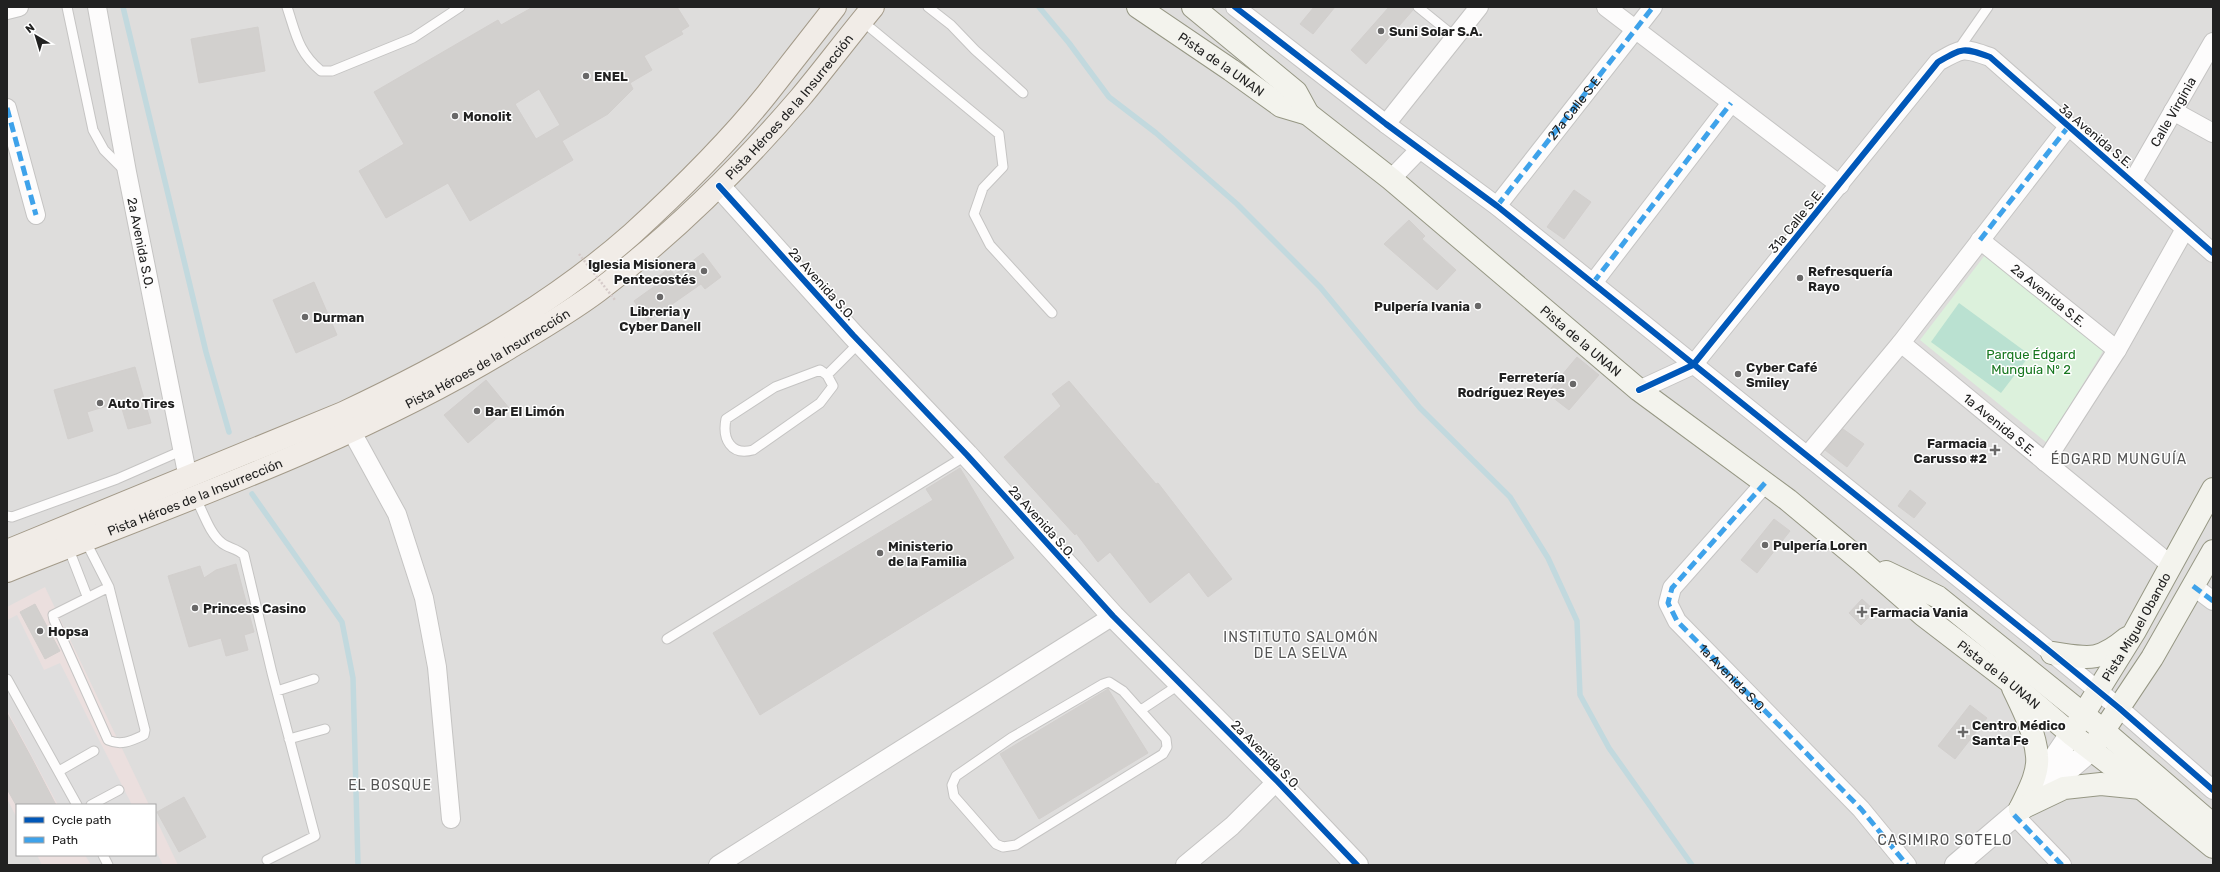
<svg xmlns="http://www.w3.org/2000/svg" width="2220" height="872" font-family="Rubik,sans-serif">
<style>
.residential{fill:#dedddc;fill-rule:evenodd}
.commercial{fill:#ebdfde}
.park{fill:#dcf1dc}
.pitch{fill:#bae1d1}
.parking{fill:#dfdede}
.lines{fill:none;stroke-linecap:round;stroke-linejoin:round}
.stream{stroke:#c2d9de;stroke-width:5.5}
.building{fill:#d2d0ce;stroke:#d2cfcd;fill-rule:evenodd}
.service-casing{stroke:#c5c4c3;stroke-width:11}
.minor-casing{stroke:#c5c4c3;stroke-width:20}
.tertiary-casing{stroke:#c5c4c3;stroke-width:24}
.secondary-casing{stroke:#969784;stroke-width:24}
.primary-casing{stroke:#a39a89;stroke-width:24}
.service{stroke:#fdfcfc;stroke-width:9}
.minor{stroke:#fdfcfc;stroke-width:18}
.tertiary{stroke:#fdfcfc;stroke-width:22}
.secondary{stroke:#f3f3ed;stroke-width:22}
.primary{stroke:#f1ece7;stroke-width:22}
.path-bridge{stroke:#d6cbca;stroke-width:2.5;stroke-dasharray:2 2;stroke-linecap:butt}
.quiet{stroke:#3ea2ea;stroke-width:5;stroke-dasharray:10 5;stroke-linecap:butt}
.cycleway-casing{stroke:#fff;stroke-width:8}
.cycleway{stroke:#0057b8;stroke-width:6}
.poi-dot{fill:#696868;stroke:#fff;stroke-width:1.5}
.labels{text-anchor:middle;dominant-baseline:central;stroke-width:3;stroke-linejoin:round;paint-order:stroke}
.poi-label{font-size:13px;font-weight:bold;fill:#212121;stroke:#fff;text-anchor:start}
.street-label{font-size:13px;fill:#212121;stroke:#fff}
.park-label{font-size:13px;fill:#17771f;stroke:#fff}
.neighbourhood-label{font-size:14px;letter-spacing:1px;fill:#545454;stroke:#fff}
</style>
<rect width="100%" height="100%" fill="#efedeb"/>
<path class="residential" d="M7 7H2213V865H7ZM17 805H155V855H17Z"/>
<path class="commercial" d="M45 587 149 805H17V818L7 799V607Z
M155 817 178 865H42L37 855H155Z"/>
<path class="park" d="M1985 255 2103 351 2047 443 1920 340Z"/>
<path class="pitch" d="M1959 303 2030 355 2001 393 1931 342Z"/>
<path class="parking" d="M17 615 44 670 60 663 132 805H58L7 710V620Z
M155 849 163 865H91L85 855H155Z"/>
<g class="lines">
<path class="stream" d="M123 7 206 352 229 432
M1039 7 1069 43 1109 97 1156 133 1237 204 1320 287 1420 408 1510 497 1548 558 1577 621 1580 695 1609 748 1692 865
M252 494 342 622 353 678 358 865"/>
</g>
<path class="building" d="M533 7H677L689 26 681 31 683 34 644 56 652 70 630 83 633 89 608 114 562 141 573 160 470 221 448 183 386 218 359 171 404 144 374 92 498 20 501 25ZM539 89 560 125 536 139 515 104Z
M1314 7H1335L1313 34 1300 24Z
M1389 7H1412L1413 10 1366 64 1351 50Z
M258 27 265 71 199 83 191 39Z
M1574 190 1591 202 1564 239 1547 227Z
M1409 220 1425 236 1422 239 1456 270 1437 290 1384 244Z
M703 253 721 277 705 289 701 284 648 321 634 301 659 283 656 278 670 268 674 275Z
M314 282 337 335 296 353 273 300Z
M1577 357 1599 375 1569 410 1547 393Z
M135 367 151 423 128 429 120 402 87 412 93 431 68 439 54 390Z
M486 380 509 408 468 443 444 415Z
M1069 381 1156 484 1158 483 1232 579 1208 597 1189 572 1150 603 1110 552 1098 562 1076 533 1075 535 1004 457 1061 406 1052 394Z
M1843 429 1864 444 1847 467 1825 450Z
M960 468 1014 558 760 715 713 633 933 500 926 489Z
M1910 490 1926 503 1914 518 1898 506Z
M1774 519 1790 531 1757 573 1741 560Z
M236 564 254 632 244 635 248 650 226 656 221 638 189 647 168 576 200 566 204 578 216 570Z
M1862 599 1875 611 1861 625 1849 613Z
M35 604 60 651 45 659 20 612Z
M1108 689 1148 753 1039 819 1000 754Z
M1970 705 1987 718 1955 759 1938 746Z
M7 713 31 757 56 805H16L7 789Z
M184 797 206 837 179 852 157 812Z"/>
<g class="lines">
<g class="service-casing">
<path id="service" d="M67 7 93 130 104 150 124 170
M287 7C296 34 298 52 321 71H332L413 38 460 7
M928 7 951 25 975 50 1023 93
M1418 7 1455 37
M862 21 999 134 1003 167 983 188 974 214 990 245 1052 313
M1958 50 1988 7
M820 370 827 375 833 386 820 403 753 450C731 456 722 439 726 419L775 387Z
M827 375 860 342
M195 497C203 511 209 533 222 543 228 548 236 548 244 555L272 673 315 836 267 860
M7 516 12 517 117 479 181 451
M85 540 109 587
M68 547 87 596
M109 587 145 730 144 735C131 741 121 746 108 740L54 620 53 615Z
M667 639 967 455
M7 679 77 805
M1109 682 1123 691 1166 739 1167 747 1163 754 1016 845 1003 847 996 844 954 796 952 785 956 776 1011 738 1103 684Z
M277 691 314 679
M1141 710 1180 684
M289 739 325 729
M59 771 94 751
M91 805 119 790
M103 855 108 865"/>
</g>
<g class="minor-casing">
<g id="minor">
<path id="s1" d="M97 7 127 172 188 478"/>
<path d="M1235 7 1386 124 1497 206 2052 653 2119 708 2213 790"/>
<path d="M1606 7 1840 185"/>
<path d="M7 10 19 7"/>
<path d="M7 108 36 215"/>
<path d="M2173 111 2213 133"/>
<path d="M1386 124 1479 7"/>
<path d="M1391 179 1420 149"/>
<path id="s2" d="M2133 181 2213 42"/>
<path d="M1497 206 1653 7"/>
<path id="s3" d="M1980 240 2117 350"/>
<path d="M1593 283 1731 103"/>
<path id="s4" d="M1901 343 2172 566"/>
<path d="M1639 390 1693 365 1938 62C1962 48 1963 47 1990 57L2213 253"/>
<path d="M352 432 397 514 424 598 437 667 451 819"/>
<path d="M1807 456 1901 343 2068 127"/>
<path d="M2045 462 2117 350 2185 229"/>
<path id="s5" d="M1765 483 1672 588 1668 603 1677 621 1861 809 1907 865"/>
<path d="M2193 586 2213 601"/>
<path d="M2014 815 2062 865"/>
<path d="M718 865 1113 616"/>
<path d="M1185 865 1232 826 1277 781"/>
</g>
</g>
<g class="tertiary-casing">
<path id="tertiary" d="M719 186 853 335 967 455 1113 616 1277 781 1357 865
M2035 787 2071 734
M1956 865 2091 750"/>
</g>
<g class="secondary-casing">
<g id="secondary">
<path id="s6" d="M1138 7 1231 70 1281 106 1308 114 1391 179 1639 390 1788 500 1860 560 1923 615 2009 681 2071 734 2141 788 2213 847"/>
<path d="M1193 7 1296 92 1308 114"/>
<path d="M1886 572 1938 597 2104 731 2213 825"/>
<path d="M2052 653C2088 658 2097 663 2127 638"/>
<path d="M2013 688C2023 709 2035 732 2037 756 2039 774 2027 794 2020 809"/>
<path id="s7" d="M2076 726 2135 631 2213 489"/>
<path d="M2096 742 2152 658 2213 551"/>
<path d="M2020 809 2064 788 2101 784 2141 788"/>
</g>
</g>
<g class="primary-casing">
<g id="primary">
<path d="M7 551 343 413C445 365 547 309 632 234 679 191 727 144 767 94 790 65 812 36 835 7"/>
<path id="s8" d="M7 571C177 503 352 443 509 348 539 330 570 312 598 291 672 235 740 168 800 98 825 68 848 37 873 7"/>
</g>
</g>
<use href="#service" class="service"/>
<use href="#minor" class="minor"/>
<use href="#tertiary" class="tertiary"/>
<use href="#secondary" class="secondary"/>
<use href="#primary" class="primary"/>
<path class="path-bridge" d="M579 254 615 300"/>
<g class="quiet">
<path d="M7 108 36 215"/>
<path id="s9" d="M1497 206 1653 7"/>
<path d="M1980 240 2068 127"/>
<path d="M1593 283 1731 103"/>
<path d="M1765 483 1672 588 1668 603 1677 621 1861 809 1907 865"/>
<path d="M2193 586 2213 601"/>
<path d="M2014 815 2062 865"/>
</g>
<g class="cycleway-casing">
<path id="cycleway" d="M1235 7 1386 124 1497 206 2052 653 2119 708 2213 790
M719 186 853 335 967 455 1113 616 1277 781 1357 865
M1639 390 1693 365 1938 62C1962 48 1963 47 1990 57L2213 253"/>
</g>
<use href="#cycleway" class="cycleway"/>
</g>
<g class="poi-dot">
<circle cx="1381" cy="31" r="4"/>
<circle cx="586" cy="76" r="4"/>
<circle cx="455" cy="116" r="4"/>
<circle cx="704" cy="271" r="4"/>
<circle cx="1800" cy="278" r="4"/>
<circle cx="660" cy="297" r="4"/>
<circle cx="1478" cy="306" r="4"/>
<circle cx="305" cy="317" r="4"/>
<circle cx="1738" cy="374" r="4"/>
<circle cx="1573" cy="384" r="4"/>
<circle cx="100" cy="403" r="4"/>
<circle cx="477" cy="411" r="4"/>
<path d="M1993 444h4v4h4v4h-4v4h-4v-4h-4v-4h4z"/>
<circle cx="1765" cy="545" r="4"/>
<circle cx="880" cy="553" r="4"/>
<circle cx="195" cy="608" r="4"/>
<path d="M1860 606h4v4h4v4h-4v4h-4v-4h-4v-4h4z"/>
<circle cx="40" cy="631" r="4"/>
<path d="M1961 726h4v4h4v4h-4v4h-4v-4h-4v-4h4z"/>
</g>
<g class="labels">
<g class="poi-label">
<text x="1389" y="31">Suni Solar S.A.</text>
<text x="594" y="76">ENEL</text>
<text x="463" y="116">Monolit</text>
<text x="696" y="264" text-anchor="end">Iglesia Misionera<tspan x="696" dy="15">Pentecostés</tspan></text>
<text x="1808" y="271">Refresquería<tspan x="1808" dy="15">Rayo</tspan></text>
<text x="1470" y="306" text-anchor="end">Pulpería Ivania</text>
<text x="660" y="311" text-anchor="middle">Libreria y<tspan x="660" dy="15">Cyber Danell</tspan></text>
<text x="313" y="317">Durman</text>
<text x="1746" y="367">Cyber Café<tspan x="1746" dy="15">Smiley</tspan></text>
<text x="1565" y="377" text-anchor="end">Ferretería<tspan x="1565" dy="15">Rodríguez Reyes</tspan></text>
<text x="108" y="403">Auto Tires</text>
<text x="485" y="411">Bar El Limón</text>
<text x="1987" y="443" text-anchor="end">Farmacia<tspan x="1987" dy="15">Carusso #2</tspan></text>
<text x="1773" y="545">Pulpería Loren</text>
<text x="888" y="546">Ministerio<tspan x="888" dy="15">de la Familia</tspan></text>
<text x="203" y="608">Princess Casino</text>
<text x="1870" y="612">Farmacia Vania</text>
<text x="48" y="631">Hopsa</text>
<text x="1972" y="725">Centro Médico<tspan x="1972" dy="15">Santa Fe</tspan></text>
</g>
<g class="street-label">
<text stroke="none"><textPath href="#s6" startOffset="101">Pista de la UNAN</textPath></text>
<text stroke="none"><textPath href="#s8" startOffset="922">Pista Héroes de la Insurrección</textPath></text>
<text stroke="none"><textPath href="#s9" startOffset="126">27a Calle S.E.</textPath></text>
<text stroke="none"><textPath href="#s2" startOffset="80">Calle Virginia</textPath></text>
<text transform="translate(2096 136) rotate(40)">3a Avenida S.E.</text>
<text transform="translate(1796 221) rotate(-51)">31a Calle S.E.</text>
<text stroke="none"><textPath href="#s1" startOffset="240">2a Avenida S.O.</textPath></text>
<text transform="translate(822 284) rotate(48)">2a Avenida S.O.</text>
<text stroke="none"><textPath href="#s3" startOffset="88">2a Avenida S.E.</textPath></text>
<text stroke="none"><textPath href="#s6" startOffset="557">Pista de la UNAN</textPath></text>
<text stroke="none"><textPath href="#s8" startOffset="526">Pista Héroes de la Insurrección</textPath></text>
<text stroke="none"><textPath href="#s4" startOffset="128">1a Avenida S.E.</textPath></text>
<text stroke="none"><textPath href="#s8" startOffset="202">Pista Héroes de la Insurrección</textPath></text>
<text transform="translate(1042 522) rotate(48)">2a Avenida S.O.</text>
<text stroke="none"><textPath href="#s7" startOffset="116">Pista Miguel Obando</textPath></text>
<text stroke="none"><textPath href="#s6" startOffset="1092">Pista de la UNAN</textPath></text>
<text stroke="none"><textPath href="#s5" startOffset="256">1a Avenida S.O.</textPath></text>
<text transform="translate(1266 755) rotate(45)">2a Avenida S.O.</text>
</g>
<g class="park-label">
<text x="2031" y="354">Parque Édgard<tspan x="2031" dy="15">Munguía Nº 2</tspan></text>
</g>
<g class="neighbourhood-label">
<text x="2119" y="459">ÉDGARD MUNGUÍA</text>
<text x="1301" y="637">INSTITUTO SALOMÓN<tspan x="1301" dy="16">DE LA SELVA</tspan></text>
<text x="390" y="785">EL BOSQUE</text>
<text x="1945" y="840">CASIMIRO SOTELO</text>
</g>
</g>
<rect width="2220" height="872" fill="none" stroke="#212121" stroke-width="16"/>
<rect x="16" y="804" width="140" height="52" fill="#ffffff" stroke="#a6a6a6"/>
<rect x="24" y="817" width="20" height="6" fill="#0057b8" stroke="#a6a6a6"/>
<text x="52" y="824" font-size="12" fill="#212121">Cycle path</text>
<rect x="24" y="837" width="20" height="6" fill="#3ea2ea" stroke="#a6a6a6"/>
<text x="52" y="844" font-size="12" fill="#212121">Path</text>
<g transform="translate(36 36) rotate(322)" stroke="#ffffff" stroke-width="3" paint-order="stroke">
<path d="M0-3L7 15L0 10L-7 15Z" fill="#212121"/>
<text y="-6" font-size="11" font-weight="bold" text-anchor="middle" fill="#212121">N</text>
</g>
</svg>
